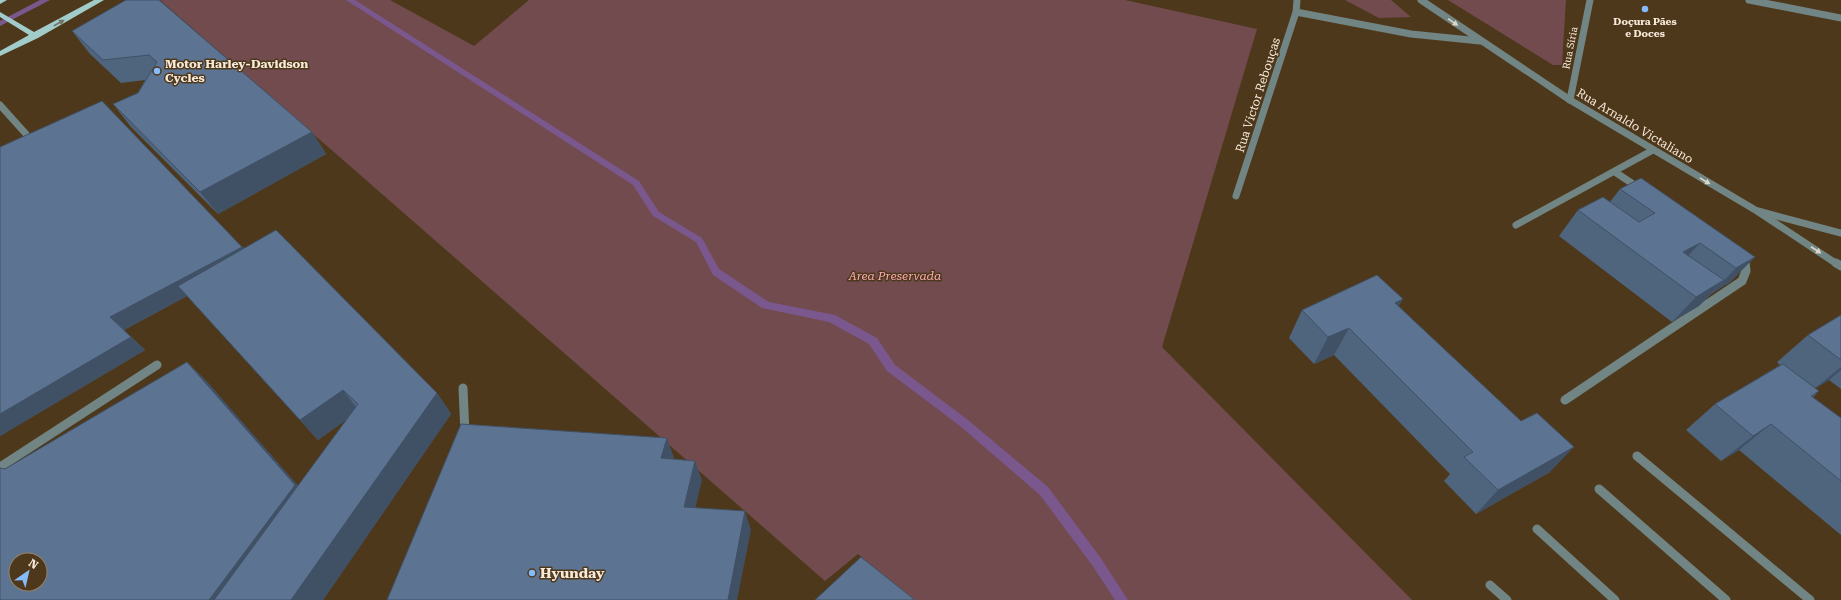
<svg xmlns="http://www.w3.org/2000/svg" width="1841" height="600" font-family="'Roboto Serif',serif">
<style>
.green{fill:#724b4f}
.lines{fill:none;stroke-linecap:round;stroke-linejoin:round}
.stream{fill:#7a588d;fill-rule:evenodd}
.service-far1{stroke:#718584;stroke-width:7}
.service{stroke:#718584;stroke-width:9}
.minor{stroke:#718584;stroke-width:7}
.tertiary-far1{stroke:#718584;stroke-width:7}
.tertiary{stroke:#718584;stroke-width:9}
.primary{fill:#a1ccca;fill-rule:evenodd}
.wall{fill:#4f647d}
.shaded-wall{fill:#405166}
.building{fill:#5c7491;stroke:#405166;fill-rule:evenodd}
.oneway{fill:#ddd6c9}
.oneway2{fill:#6f7361}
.poi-dot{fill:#85bbfb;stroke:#4e381b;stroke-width:1.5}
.labels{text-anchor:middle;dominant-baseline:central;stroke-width:3;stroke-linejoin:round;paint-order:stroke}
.far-poi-label{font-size:10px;font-weight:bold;fill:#f8eada;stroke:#4e381b}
.far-street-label{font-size:10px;fill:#f8eada;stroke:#4e381b}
.poi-label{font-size:12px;font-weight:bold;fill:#f8eada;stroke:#4e381b;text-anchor:start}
.street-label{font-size:12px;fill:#f8eada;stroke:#4e381b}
.park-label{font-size:12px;font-style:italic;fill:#faaab2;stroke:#4e381b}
.near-poi-label{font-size:14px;font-weight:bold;fill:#f8eada;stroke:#4e381b;text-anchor:start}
</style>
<rect width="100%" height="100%" fill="#4e381b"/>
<path class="green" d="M160 0H390L474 46 529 0H1125L1257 29 1162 347 1412 600H911L858 554 825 581Z
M1345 0H1391L1411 17 1379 18Z
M1448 0H1566L1562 65H1553Z"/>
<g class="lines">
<path class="stream" d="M40 0H50L0 26V21Z
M346 0H355L639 181 659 212 702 238 719 269 769 302 835 315 877 338 895 365 968 420 1048 487 1100 557 1128 600H1115L1092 565 1040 495 960 426 887 371 869 344 829 322 762 308 713 275 696 242 653 216 633 185Z"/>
<path class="service-far1" d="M0 105 26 134
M1615 172 1639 188
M1516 225 1653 150
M1741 257 1746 264"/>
<path class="service" d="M463 388 465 434
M1565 400 1742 281 1746 271 1745 263
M1637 456 1810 600
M0 467 157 365
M1599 489 1726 600
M1537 529 1615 600
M1490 585 1507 600"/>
<path class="minor" d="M1296 12 1411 34 1480 41
M1570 100 1590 0
M1236 196 1296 12 1297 0
M1758 211 1841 233"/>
<path class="tertiary-far1" d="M1421 0 1570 100 1757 211 1837 264
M1749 0 1841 18"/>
<path class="tertiary" d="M1836 263 1841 266"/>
<path class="primary" d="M0 0H7L0 4Z
M94 0H104L38 38 0 56V51L29 35 0 17V12L34 32Z"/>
</g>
<path class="wall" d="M126 0 312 132 326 154 218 214 131 127 113 104 138 93 145 80 121 83 90 54 72 31Z
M0 147 242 247 244 248 437 393 451 414 323 600 5 469 187 362 208 383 298 486 347 419 318 440 187 296 124 330 145 350 0 436Z
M1620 189 1755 257 1730 282 1711 294 1699 306 1672 322 1559 236 1578 210 1610 202Z
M1399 306 1550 472 1476 514 1444 481 1450 474 1334 355 1314 364 1289 338 1302 310Z
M1841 315V389L1829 380 1815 388 1819 391 1813 397 1841 418V535L1739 450 1721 461 1686 430 1715 404 1780 365 1777 362 1808 335Z"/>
<path class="shaded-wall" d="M312 132 326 154 218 214 200 192Z
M1700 243 1676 269 1683 252Z
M242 247 253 260 124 330 110 317Z
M1755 257 1730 282 1711 294 1736 268Z
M1724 280 1699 306 1672 322 1696 297Z
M1403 299 1386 327 1395 303Z
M1349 328 1334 355 1314 364 1328 337Z
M131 337 145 350 0 436V414Z
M187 362 208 383 314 504 244 600H209Z
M1841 367V370L1829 380 1813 390Z
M343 390 359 411 318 440 300 420Z
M437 393 451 414 323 600H291Z
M1771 424 1739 450 1721 461 1753 436Z
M667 438 674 458 669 478 661 458Z
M1574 447 1550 472 1476 514 1498 490Z
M695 461 702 480 691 526 684 507Z
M745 511 751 530 737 600H728Z"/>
<path class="building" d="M126 0H159L312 132 200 192 113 104 138 93 157 62 149 55 103 60 72 31Z
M102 101 242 247 110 317 131 337 0 414V147Z
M1641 178 1755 257 1736 268 1700 243 1683 252 1724 280 1696 297 1578 210 1603 197 1639 222 1655 213 1620 189Z
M276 230 437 393 291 600H214L358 404 343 390 300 420 178 286Z
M1377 275 1403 299 1395 303 1521 421 1537 413 1574 447 1498 490 1464 457 1473 452 1349 328 1328 337 1302 310Z
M1841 315V360L1808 335Z
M187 362 295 485 209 600H0V468L5 469ZM16 560H40V584H16Z
M1783 364 1819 391 1811 396 1841 418V481L1771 424 1753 436 1715 404Z
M461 424 667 438 661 458 695 461 684 507 745 511 728 600H387Z
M861 557 915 600H815Z"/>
<defs><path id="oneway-solid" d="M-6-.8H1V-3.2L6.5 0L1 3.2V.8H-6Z"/></defs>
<g class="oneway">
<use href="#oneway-solid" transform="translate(1453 22) rotate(35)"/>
<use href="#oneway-solid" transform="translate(1705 181) rotate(31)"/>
<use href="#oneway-solid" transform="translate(1816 250) rotate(33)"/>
</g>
<use class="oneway2" href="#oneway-solid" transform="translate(59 23) rotate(-29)"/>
<g class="poi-dot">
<circle cx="1645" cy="9" r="4"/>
<circle cx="157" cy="71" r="4"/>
<circle cx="532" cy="573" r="4"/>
</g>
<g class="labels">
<g class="far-poi-label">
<text x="1645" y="21">Doçura Pães<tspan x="1645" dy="12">e Doces</tspan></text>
</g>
<g class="far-street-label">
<text transform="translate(1570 48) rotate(-79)">Rua Síria</text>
</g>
<g class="poi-label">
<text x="165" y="64">Motor Harley-Davidson<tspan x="165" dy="14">Cycles</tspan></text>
</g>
<g class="street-label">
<text transform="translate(1258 95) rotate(-72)">Rua Victor Rebouças</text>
<text transform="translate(1635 126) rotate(31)">Rua Arnaldo Victaliano</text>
</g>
<g class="park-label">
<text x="895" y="276">Area Preservada</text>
</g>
<g class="near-poi-label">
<text x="540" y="573">Hyunday</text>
</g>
</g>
<g transform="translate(28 572) rotate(34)"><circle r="19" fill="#4e381b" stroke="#927f67"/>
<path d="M0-3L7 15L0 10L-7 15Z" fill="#85bbfb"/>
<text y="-6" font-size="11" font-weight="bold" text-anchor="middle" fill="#f8eada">N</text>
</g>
</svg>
